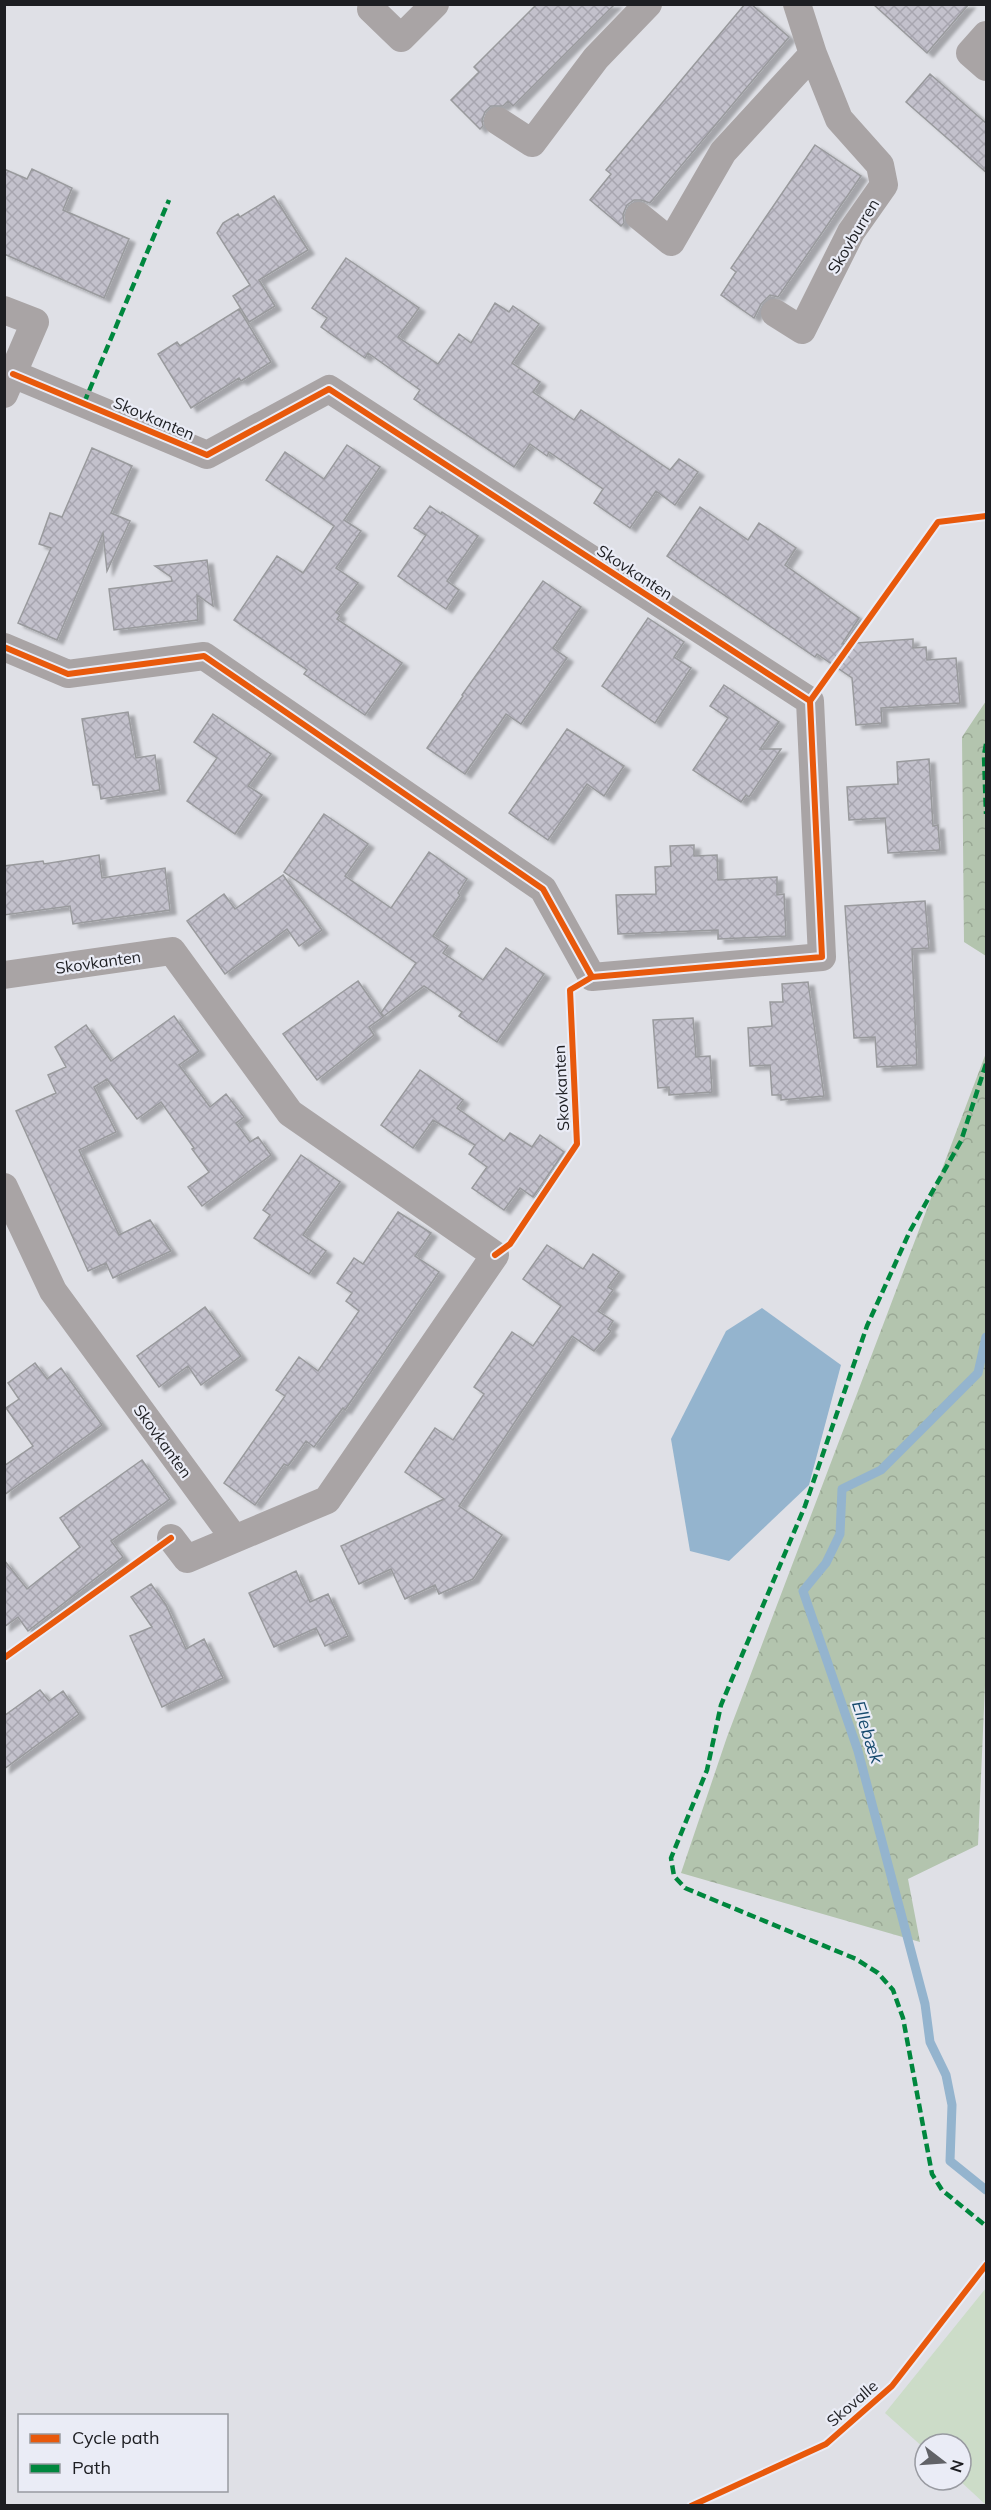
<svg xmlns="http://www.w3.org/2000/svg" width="991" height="2510" font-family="Mulish,sans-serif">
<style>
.green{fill:#ccdcc8}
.forest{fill:url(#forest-crowns)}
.water{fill:#94b4ce}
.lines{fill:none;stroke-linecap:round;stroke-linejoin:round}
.stream{stroke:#94b4ce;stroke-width:9}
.building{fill:url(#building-cross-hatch);stroke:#999a9d;stroke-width:1.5;filter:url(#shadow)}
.street{stroke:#a9a4a5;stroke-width:28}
.quiet{stroke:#00873e;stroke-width:4.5;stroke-dasharray:9 4.5;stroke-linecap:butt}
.cycleway-casing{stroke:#eaecf6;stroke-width:10}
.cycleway{stroke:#e8590c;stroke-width:6}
.labels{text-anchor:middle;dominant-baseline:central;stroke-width:4.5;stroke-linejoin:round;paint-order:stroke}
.street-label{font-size:16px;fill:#1d1e22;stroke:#eaecf6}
.water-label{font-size:18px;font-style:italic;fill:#164a6e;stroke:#eaecf6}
</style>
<defs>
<pattern id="forest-crowns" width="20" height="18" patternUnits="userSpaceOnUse" patternTransform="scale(1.5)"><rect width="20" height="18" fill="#b3c4ae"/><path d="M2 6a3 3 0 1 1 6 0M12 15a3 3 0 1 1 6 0" fill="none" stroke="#9aa895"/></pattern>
<pattern id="building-cross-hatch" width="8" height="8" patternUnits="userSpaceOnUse" patternTransform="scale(1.5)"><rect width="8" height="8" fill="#c3c1cc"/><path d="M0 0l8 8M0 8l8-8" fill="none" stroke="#a7a5af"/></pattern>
<filter id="shadow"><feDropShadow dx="6" dy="4" stdDeviation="1.5" flood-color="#0004"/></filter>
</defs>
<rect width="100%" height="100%" fill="#dfe0e6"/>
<path class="green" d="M986 2288V2505L959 2480H961V2444H925V2449L885 2413Z"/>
<path class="forest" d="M986 701V956L964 942 962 737Z
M986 1053V1663L978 1845 908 1879 920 1942 681 1873 727 1737Z"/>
<path class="water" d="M762 1308 841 1365 809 1485 729 1561 690 1551 671 1439 726 1331Z"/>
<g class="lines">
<path class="stream" d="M986 1337 978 1373 881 1470 842 1489 840 1534 826 1563 803 1591 858 1751 925 2004 930 2042 946 2075 952 2105 950 2161 986 2190"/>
</g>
<path class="building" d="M537 4H615L513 106 508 101 503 106H491L485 112 482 120 483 126 480 129 451 100 479 72 474 67Z
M745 4H751L789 37 650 203 641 200H634L627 205 623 214 624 223 621 226 590 200 611 174 606 170Z
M873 4H969L927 53Z
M930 74 987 124V173L906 102Z
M815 145 861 176 778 297 770 295 761 304 754 318 721 295 736 272 731 268Z
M4 169 27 179 32 169 72 188 63 210 129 239 104 298 4 254Z
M274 196 308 250 259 280 275 306 249 322 233 296 250 285 217 233 223 223 238 214 240 217Z
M346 258 419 308 398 337 438 364 459 334 471 343 495 303 509 312 513 306 539 324 512 363 540 382 533 392 574 420 581 410 670 470 679 459 698 472 675 505 656 491 630 528 594 503 603 489 549 452 547 456 530 444 514 467 414 399 420 390 368 353 365 358 321 327 327 318 312 308Z
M239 309 271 362 241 381 239 378 191 408 158 354 177 342 180 346Z
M347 445 380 467 344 520 361 531 336 568 358 583 336 612 340 615 337 619 402 663 365 715 304 674 307 670 234 620 277 556 303 573 334 526 266 480 285 452 324 479Z
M92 448 132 466 111 513 130 521 107 571 103 533 57 640 18 623 51 548 39 544 50 513 62 517Z
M430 506 441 514 442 512 478 536 447 581 459 590 446 609 398 576 426 535 414 528Z
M700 507 748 540 759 523 796 548 785 565 859 618 842 644 913 639V648L926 647 927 660 956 658 960 703 881 708 882 723 856 725 852 678 817 654 815 657 667 556Z
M207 560 213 606 197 595 198 620 114 630 109 589 172 581 171 577 155 566Z
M543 581 581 607 553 648 567 658 521 724 506 714 465 774 427 748 463 696 462 695Z
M648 618 684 642 674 657 691 668 655 723 602 686Z
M724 685 779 722 760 749H781L749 797 746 795 741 802 693 770 728 718 710 706Z
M128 712 136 758 155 755 160 790 101 799 99 785H93L82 719Z
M213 714 271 754 248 786 262 795 235 834 187 801 217 758 194 742Z
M567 729 624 766 604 796 587 784 548 840 509 813Z
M929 759 933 826 938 825 940 850 888 853 885 818 849 820 847 787 898 784 897 762Z
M324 814 368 844 345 876 391 908 429 852 467 879 458 893 460 895 433 936 448 946 443 953 483 980 506 948 544 974 497 1042 459 1016 462 1012 424 986 384 1016 381 1013 416 963 284 872Z
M694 845V856L717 855 718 880 777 877V895L784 894 786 936 718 939V930L618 934 616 895 656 894 655 867 671 866 670 846Z
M99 855 102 878 165 868 170 910 73 924 70 906 4 915V866L43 861 44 864Z
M283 875 322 930 299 946 287 929 225 974 187 921 224 894 235 909Z
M925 901 929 948 912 949 917 1065 877 1067 875 1037 854 1038 845 906Z
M358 981 383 1017 369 1027 374 1035 317 1080 283 1034Z
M808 982 824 1096 781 1100V1095H772L770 1065 750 1066 748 1028 772 1026 770 1002H783L782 984Z
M174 1016 199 1051 179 1065 210 1107 226 1094 244 1117 236 1123 250 1142 258 1137 271 1155 202 1206 188 1187 209 1172 192 1149 194 1148 161 1102 137 1119 107 1079 94 1087 116 1132 79 1150 119 1235 150 1220 171 1251 113 1278 106 1263 88 1271 16 1111 56 1093 48 1075 66 1067 55 1047 86 1025 111 1061Z
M693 1018 696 1057 710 1056 712 1092 669 1095V1087L658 1088 653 1020Z
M420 1070 463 1100 457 1108 504 1141 510 1133 532 1147 540 1135 564 1152 533 1197 520 1188 504 1210 472 1188 487 1167 469 1154 475 1145 433 1120 413 1148 381 1125Z
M301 1155 340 1182 303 1235 326 1251 309 1274 254 1238 270 1215 263 1210Z
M398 1212 431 1233 415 1256 439 1272 345 1410 343 1408 314 1447 306 1441 288 1466 284 1464 255 1505 224 1483 285 1396 276 1390 299 1357 318 1371 359 1311 346 1301 352 1293 337 1283 354 1258 363 1264Z
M547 1245 583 1269 593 1254 619 1272 608 1287 613 1290 598 1311 613 1321 608 1329 611 1331 594 1351 572 1336 459 1506 502 1535 473 1579 439 1594 435 1585 405 1599 391 1569 359 1584 341 1546 444 1499 405 1472 435 1428 453 1440 484 1394 474 1387 512 1332 533 1346 561 1306 523 1279Z
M205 1307 241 1356 201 1385 188 1366 159 1387 137 1356Z
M35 1363 47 1379 61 1368 102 1425 4 1495V1466L33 1446 6 1408 19 1399 8 1383Z
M142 1460 170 1499 111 1541 123 1557 28 1631 18 1617 4 1627V1560L27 1589 80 1547 60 1518Z
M296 1571 310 1602 328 1594 348 1636 325 1646 316 1628 274 1647 249 1593Z
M151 1584 166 1605 186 1649 204 1639 223 1678 162 1707 130 1636 152 1627 131 1597Z
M40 1690 49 1701 63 1691 79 1714 4 1769V1716Z"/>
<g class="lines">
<path class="street" d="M371 9 401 38 435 4
M986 35 970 53 986 67
M498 121 532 143 596 58 648 4
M639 216 671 242 723 152 813 54
M4 310 35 322 4 394
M775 313 802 330 851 232 884 185 880 165 839 119 813 54 797 4
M4 647 68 674 204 656 543 889 592 977 822 957 810 701 329 389 207 455 13 374
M4 975 172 951 290 1113 495 1255 327 1500 187 1559 171 1538
M4 1187 53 1291 234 1538"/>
<path class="quiet" d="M84 403 169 200
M986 744 984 755 986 814
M986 1064 961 1141 910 1231 867 1326 805 1506 721 1705 707 1770 671 1858 674 1876 685 1888 856 1959 878 1973 893 1990 903 2018 932 2174 942 2190 986 2226"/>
<g class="cycleway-casing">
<path id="cycleway" d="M4 647 68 674 204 656 543 889 592 977 822 957 810 701 329 389 207 455 13 374
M810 701 938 522 986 516
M495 1255 510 1244 577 1144 570 990 592 977
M4 1658 171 1538
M691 2506 826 2444 892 2386 986 2265"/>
</g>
<use href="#cycleway" class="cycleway"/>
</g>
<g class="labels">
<g class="street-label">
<text transform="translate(853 236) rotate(-59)">Skovburren</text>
<text transform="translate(154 418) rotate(23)">Skovkanten</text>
<text transform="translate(635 572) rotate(33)">Skovkanten</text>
<text transform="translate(98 962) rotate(-8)">Skovkanten</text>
<text transform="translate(561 1088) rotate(-93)">Skovkanten</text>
<text transform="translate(163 1441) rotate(54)">Skovkanten</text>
<text transform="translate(852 2403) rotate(-41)">Skovalle</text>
</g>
<g class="water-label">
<text transform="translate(868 1732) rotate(72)">Ellebæk</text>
</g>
</g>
<rect width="991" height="2510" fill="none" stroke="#1d1e22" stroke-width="12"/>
<rect x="18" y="2414" width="210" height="78" fill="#eaecf6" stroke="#989aa1" stroke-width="1.5"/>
<rect x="30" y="2434" width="30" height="9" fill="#e8590c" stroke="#989aa1" stroke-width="1.5"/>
<text x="72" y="2444" font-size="18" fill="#1d1e22">Cycle path</text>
<rect x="30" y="2464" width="30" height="9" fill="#00873e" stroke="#989aa1" stroke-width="1.5"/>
<text x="72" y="2474" font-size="18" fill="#1d1e22">Path</text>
<g transform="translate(943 2462) rotate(107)"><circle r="28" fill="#eaecf6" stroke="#989aa1" stroke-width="1.5"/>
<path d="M0-4.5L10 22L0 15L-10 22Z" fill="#616267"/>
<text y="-9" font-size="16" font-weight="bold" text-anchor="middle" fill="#1d1e22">N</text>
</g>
</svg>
